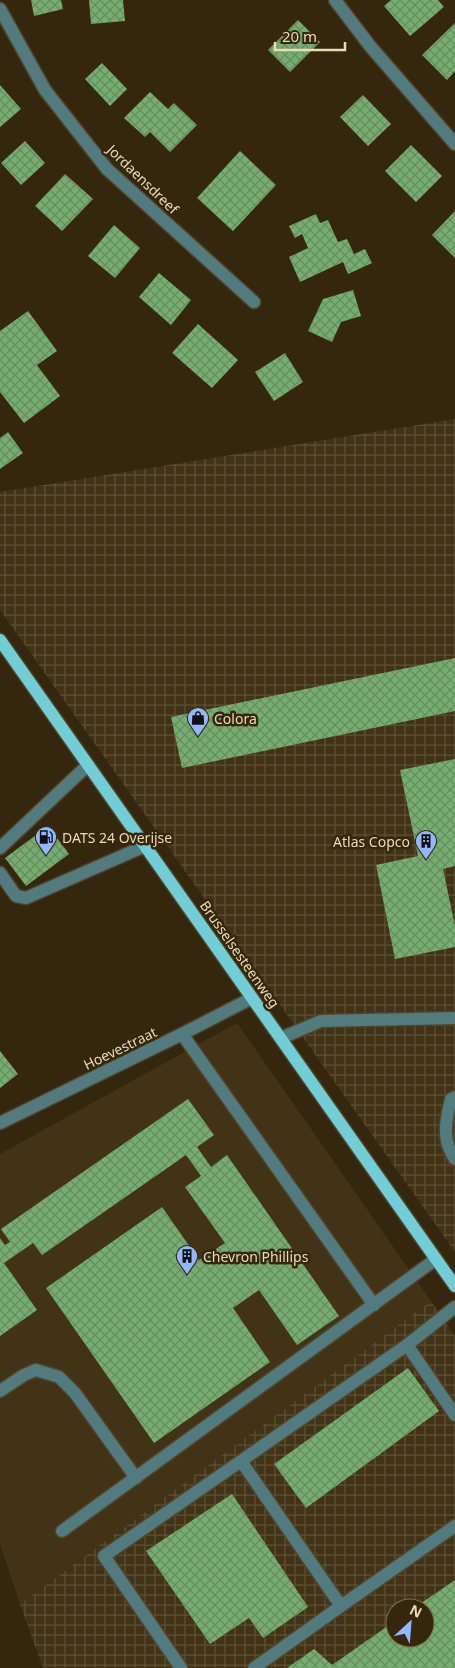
<svg xmlns="http://www.w3.org/2000/svg" width="455" height="1668" font-family="'Noto Sans',sans-serif">
<style>
.built{fill:#423317}
.industrial{fill:url(#industrial-grid);fill-rule:evenodd}
.building{fill:url(#building-cross-hatch)}
.lines{fill:none;stroke-linecap:round;stroke-linejoin:round}
.minor-casing{stroke:#524429;stroke-width:15}
.major-casing{stroke:#524429;stroke-width:15}
.minor{stroke:#517b7f;stroke-width:12}
.major{stroke:#71ced6;stroke-width:12}
.labels{text-anchor:middle;dominant-baseline:central;stroke-width:5;stroke-linejoin:round;paint-order:stroke}
.street-label{font-size:14px;fill:#eedab4;stroke:#34270e}
.poi-label{font-size:14px;fill:#eedab4;stroke:#34270e;text-anchor:start}
</style>
<defs>
<pattern id="industrial-grid" width="8" height="8" patternUnits="userSpaceOnUse" patternTransform="scale(1.25)"><rect width="8" height="8" fill="#423317"/><path d="M0 4h8M4 0v8" fill="none" stroke="#5e5036"/></pattern>
<pattern id="building-cross-hatch" width="8" height="8" patternUnits="userSpaceOnUse" patternTransform="scale(1.25)"><rect width="8" height="8" fill="#75ae70"/><path d="M0 0l8 8M0 8l8-8" fill="none" stroke="#678d5f"/></pattern>
</defs>
<rect width="100%" height="100%" fill="#34270e"/>
<path class="built" d="M237 1023 431 1301 20 1604 0 1544V1154Z"/>
<path class="industrial" d="M455 419V1252L0 610V492Z
M431 1301 455 1336V1668H43L20 1604ZM395 1608H425V1638H395Z"/>
<path class="building" d="M31 0H61L63 9 34 16Z
M89 0H123L125 21 91 24Z
M391 0H438L444 7 410 36 384 6Z
M298 20 320 42 290 72 268 50Z
M455 23V71L447 80 422 55Z
M102 63 127 89 110 106 85 79Z
M0 85 21 109 0 127Z
M150 92 168 109 174 103 197 125 170 152 150 132 145 137 124 118Z
M363 95 391 124 368 146 340 117Z
M25 141 45 163 21 185 1 163Z
M411 145 442 176 416 202 385 171Z
M240 151 276 185 233 231 197 198Z
M65 174 93 199 62 231 35 206Z
M455 211V258L432 235Z
M316 214 320 223 328 220 338 242 347 239 354 254 365 249 372 263 348 274 343 262 300 282 289 257 308 248 302 234 295 238 289 226Z
M114 225 140 248 115 278 88 256Z
M159 273 191 300 171 325 139 297Z
M353 290 361 316 341 322 332 342 308 331 323 299Z
M28 311 57 351 37 365 60 396 24 423 0 392V331Z
M198 324 238 360 212 388 172 353Z
M285 353 303 382 274 401 255 372Z
M8 432 23 453 0 469V438Z
M455 658V711L182 768 171 717Z
M455 759V866L443 869 455 926V947L395 959 376 865 418 856 400 770Z
M48 826 69 854 26 886 5 858Z
M0 1051 18 1074 0 1088Z
M188 1099 214 1135 197 1147 211 1167 227 1155 339 1316 297 1345 259 1290 233 1308 270 1362 154 1443 46 1288 162 1207 199 1260 225 1243 185 1187 201 1176 186 1155 42 1255 33 1243 4 1263 37 1310 0 1336V1238L5 1245 10 1242 1 1229Z
M408 1368 439 1411 306 1508 274 1464Z
M232 1494 308 1607 263 1638 249 1618 210 1644 146 1551Z
M455 1580V1668H287L314 1649 332 1665 395 1621V1638H425V1608H414Z"/>
<g class="lines">
<g class="minor-casing">
<path id="minor" d="M335 0 370 46 455 144
M0 9 45 90 107 169 254 302
M0 848 88 765
M0 873 16 896 26 898 145 846
M182 1034 374 1305
M281 1038 321 1021 455 1018
M455 1097 451 1099C446 1119 441 1140 455 1159
M0 1123 182 1034 252 998
M407 1345 455 1415
M0 1391 24 1375 36 1370 59 1377 75 1393 136 1478
M241 1461 407 1345 455 1307
M62 1531 436 1259
M181 1668 104 1556 241 1461 341 1606 455 1526
M254 1668 341 1606"/>
</g>
<g class="major-casing">
<path id="major" d="M0 640 455 1286"/>
</g>
<use href="#minor" class="minor"/>
<use href="#major" class="major"/>
</g>
<defs>
<g id="shop-pin" transform="scale(1.125)"><path d="M0 17L-7.5 6A9.5 9.5 0 1 1 7.5 6Z" fill="#92b7fd" stroke="#34270e"/><path d="M-5-2.5h2.3a2.7 3.5 0 0 1 5.4 0H5L5.5 6h-11ZM-1.5-2.5h3a1.5 2.3 0 0 0-3 0Z" fill="#111"/></g>
<g id="fuel-pin" transform="scale(1.125)"><path d="M0 17L-7.5 6A9.5 9.5 0 1 1 7.5 6Z" fill="#92b7fd" stroke="#34270e"/><path d="M-5.5-6h7V0h2V4h1.3V-2.5L3-4.5l.8-.8L6-3V5H2.5V1h-1V6h-7ZM-4.2-4.7v3.2H.2V-4.7Z" fill="#111"/></g>
<g id="building-pin" transform="scale(1.125)"><path d="M0 17L-7.5 6A9.5 9.5 0 1 1 7.5 6Z" fill="#92b7fd" stroke="#34270e"/><path d="M-4-6H4V6H1V3H-1V6H-4ZM-2.5-4.3h1.7v1.8h-1.7ZM.8-4.3h1.7v1.8H.8ZM-2.5-1h1.7V.8h-1.7ZM.8-1h1.7V.8H.8Z" fill="#111"/></g>
</defs>
<g fill-rule="evenodd">
<use href="#shop-pin" x="198" y="718"/>
<use href="#fuel-pin" x="46" y="837"/>
<use href="#building-pin" x="426" y="841"/>
<use href="#building-pin" x="187" y="1256"/>
</g>
<g class="labels">
<g class="street-label">
<text transform="translate(143 179) rotate(44)">Jordaensdreef</text>
<text transform="translate(240 954) rotate(55)">Brusselsesteenweg</text>
<text transform="translate(120 1048) rotate(-26)">Hoevestraat</text>
</g>
<g class="poi-label">
<text x="214" y="718">Colora</text>
<text x="62" y="837">DATS 24 Overijse</text>
<text x="410" y="841" text-anchor="end">Atlas Copco</text>
<text x="203" y="1256">Chevron Phillips</text>
</g>
</g>
<g transform="translate(410 1623) rotate(26)"><circle r="24" fill="#34270e" stroke="#7e6f50"/>
<path d="M0-4L9 19L0 12L-9 19Z" fill="#92b7fd"/>
<text y="-8" font-size="14" font-weight="bold" text-anchor="middle" fill="#eedab4">N</text>
</g>
<path d="M275 42v8h70v-8" fill="none" stroke="#eedab4" stroke-width="2.5"/>
<text x="282" y="42" font-size="15" fill="#eedab4" stroke="#34270e" stroke-width="4" paint-order="stroke">20 m</text>
</svg>
